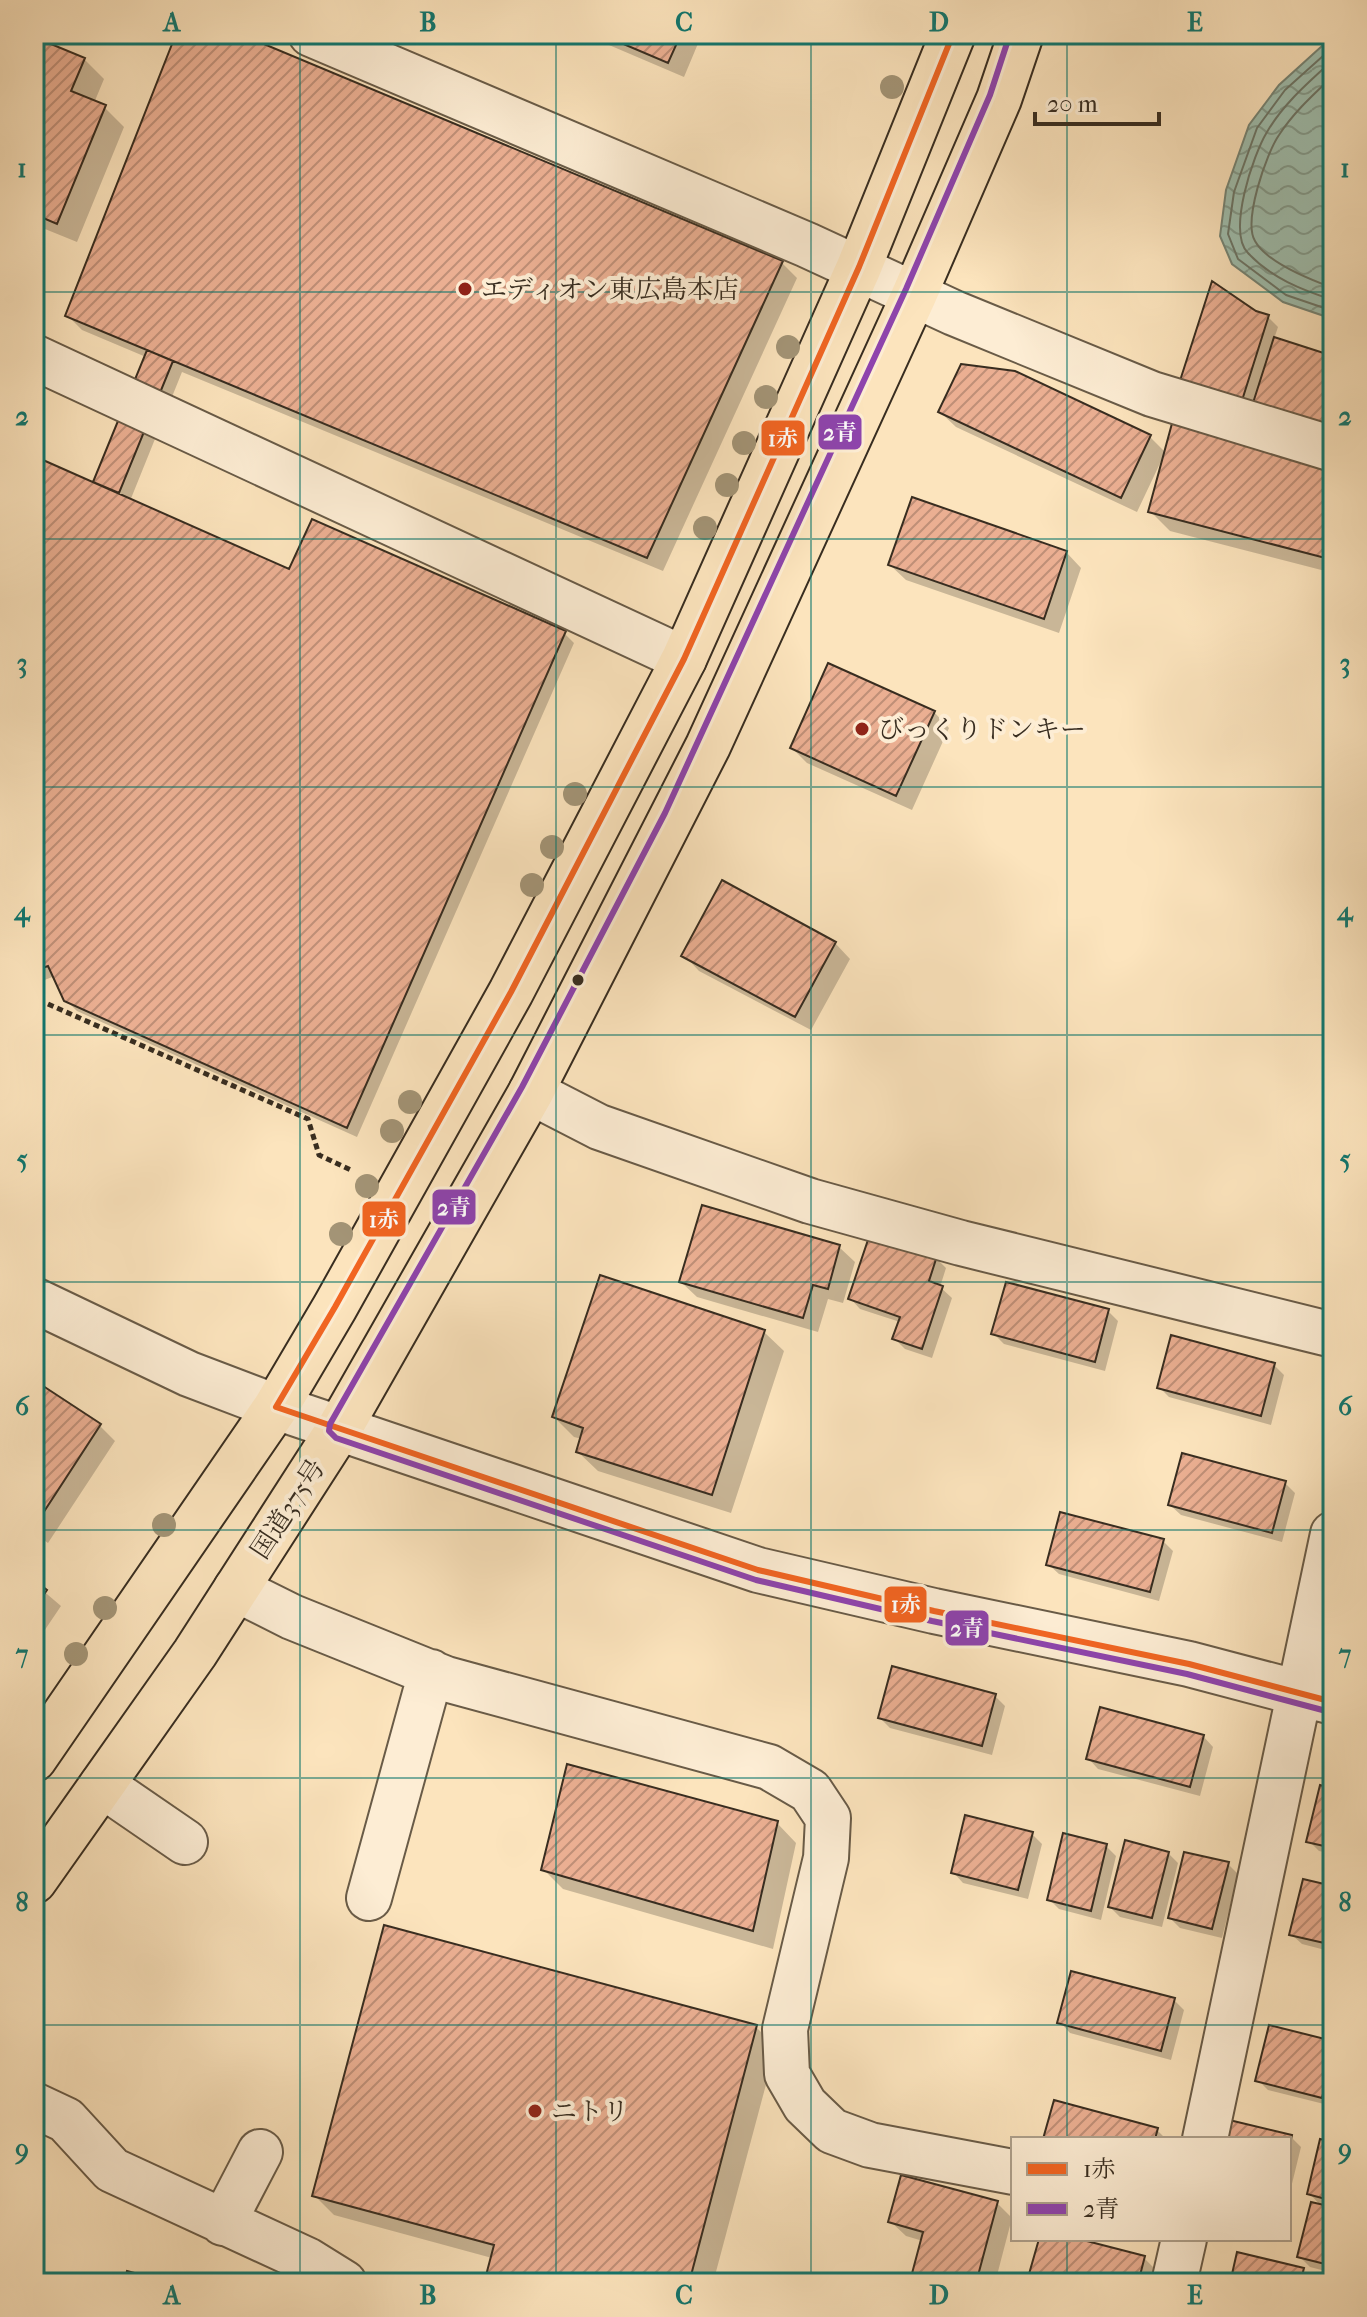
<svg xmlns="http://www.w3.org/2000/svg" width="1367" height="2317" font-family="'IM FELL French Canon','Noto Serif JP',serif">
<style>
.water{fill:url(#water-waves);stroke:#768576;stroke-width:2}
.shadow{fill:#0003}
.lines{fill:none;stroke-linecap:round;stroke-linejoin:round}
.shore{stroke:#6c7668;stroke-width:2}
.building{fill:url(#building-hatch);stroke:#382d20;stroke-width:2}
.minor-casing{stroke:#695b47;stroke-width:48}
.highway-casing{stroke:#382d20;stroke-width:48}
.path{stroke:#382d20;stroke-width:5;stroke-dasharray:6 4;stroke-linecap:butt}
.minor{stroke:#fdedd4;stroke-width:44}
.highway{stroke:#fce4bd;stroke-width:44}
.bus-1-casing{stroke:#fdedd4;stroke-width:12}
.bus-2-casing{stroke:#fdedd4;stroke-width:12}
.bus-1{stroke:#f26522;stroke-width:6}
.bus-2{stroke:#8e44ad;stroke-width:6}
.tree{fill:#a39476}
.grid{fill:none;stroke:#0f766e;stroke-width:2;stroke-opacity:0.55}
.poi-dot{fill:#8f2418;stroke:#fdedd4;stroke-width:3}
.bus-dot{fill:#382d20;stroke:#fdedd4;stroke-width:3}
.labels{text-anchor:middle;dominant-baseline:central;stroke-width:8;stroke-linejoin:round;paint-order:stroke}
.poi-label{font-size:26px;fill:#382d20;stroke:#fdedd4;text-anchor:start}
.street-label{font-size:26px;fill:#382d20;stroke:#fdedd4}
.line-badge{stroke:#fdedd4;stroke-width:3}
.badge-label{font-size:22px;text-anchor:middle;font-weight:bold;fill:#fff}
.neatline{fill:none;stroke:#0f766e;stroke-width:3}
.grid-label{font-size:26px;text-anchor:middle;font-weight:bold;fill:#0f766e}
</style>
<defs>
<pattern id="water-waves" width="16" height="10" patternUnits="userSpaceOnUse" patternTransform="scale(2)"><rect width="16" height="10" fill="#9fbfaf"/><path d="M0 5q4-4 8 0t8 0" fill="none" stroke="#839c8e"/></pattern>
<pattern id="building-hatch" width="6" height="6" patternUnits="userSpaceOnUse" patternTransform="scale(2)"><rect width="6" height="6" fill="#ebaf92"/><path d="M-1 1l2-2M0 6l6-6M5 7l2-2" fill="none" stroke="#bf8f77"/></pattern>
</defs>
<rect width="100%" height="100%" fill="#fce4bd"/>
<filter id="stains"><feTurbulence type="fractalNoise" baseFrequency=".0025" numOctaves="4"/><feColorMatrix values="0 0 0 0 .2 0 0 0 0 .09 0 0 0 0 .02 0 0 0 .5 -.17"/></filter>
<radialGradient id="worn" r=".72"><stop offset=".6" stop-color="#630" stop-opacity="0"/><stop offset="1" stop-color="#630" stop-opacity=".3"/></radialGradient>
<path class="water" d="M1333 36V319L1283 302 1232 264 1220 236 1226 190 1249 125 1279 85Z"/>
<path class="shadow" d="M178 34H235L782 263 797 278 663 571 182 372 130 501 290 572 564 633 574 643 357 1137 77 1011 66 1000 55 976 34 984V458L94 485 146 357 82 330 67 315Z
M598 34H702L684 77 609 45Z
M34 39 84 59 104 79 94 103 104 107 124 127 77 242 45 229 34 255Z
M1255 313 1268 317 1278 327 1274 339 1333 358 1249 418 1190 400Z
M940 412 1150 437 1166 453 1333 466V573L1170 531 1150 511 1165 458 1163 457 1137 512 956 427Z
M1066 552 1081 568 1059 633 906 580 890 565Z
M934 712 949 728 912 810 807 763 792 748Z
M835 943 850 959 811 1030 699 971 684 955Z
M703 1208 839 1247 855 1262 843 1303 828 1299 818 1332 697 1297 681 1282Z
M936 1258 946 1268 940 1287 952 1298 932 1358 905 1349 895 1339 900 1322 860 1309 850 1298Z
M1108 1311 1118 1321 1105 1371 1004 1344 994 1334Z
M764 1332 784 1351 731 1513 598 1471 578 1452 582 1439 574 1437 554 1417Z
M1274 1365 1284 1375 1271 1425 1169 1397 1159 1387Z
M34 1383 100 1426 115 1441 48 1543 34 1533Z
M1285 1483 1295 1493 1282 1542 1181 1515 1170 1505Z
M1163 1541 1173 1551 1159 1601 1059 1574 1048 1564Z
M34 1583 61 1606 34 1646Z
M995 1696 1005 1706 992 1755 890 1728 880 1718Z
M1203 1736 1213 1747 1200 1796 1098 1769 1088 1758Z
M1333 1791V1854L1319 1851 1309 1841Z
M777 1823 796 1843 773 1949 563 1889 543 1869Z
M1032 1834 1042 1844 1028 1899 963 1883 953 1872Z
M1106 1846 1116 1856 1101 1920 1059 1909 1049 1899Z
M1168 1853 1178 1863 1162 1927 1120 1917 1110 1907Z
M1228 1864 1238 1874 1222 1938 1180 1928 1170 1918Z
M1333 1888V1952L1302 1944 1291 1934Z
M1174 2000 1184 2010 1171 2060 1070 2033 1060 2022Z
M756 2027 776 2047 713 2283H486L492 2258 334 2215 314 2195Z
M1333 2043 1332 2106 1268 2090 1258 2080Z
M1157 2130 1166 2139H1046Z
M1291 2137 1301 2147 1289 2196V2139Z
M1333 2144V2273L1310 2267 1300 2257 1322 2207 1309 2193Z
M997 2203 1012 2218 995 2283H915L913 2280 923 2241 906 2236 890 2221Z
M1041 2239H1071L1144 2258 1154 2268 1150 2283H1032L1029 2281Z
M1303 2270 1313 2280 1312 2283H1232Z"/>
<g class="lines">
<path class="shore" d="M1333 47 1285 90 1257 128 1234 192 1228 234 1238 259 1286 295 1333 311
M1333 60C1309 82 1284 103 1267 132 1253 155 1227 232 1248 253 1271 278 1302 290 1333 300
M1333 76C1313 95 1294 112 1279 135 1266 154 1243 221 1255 241 1267 263 1311 280 1333 288"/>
</g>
<path class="building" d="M176 34H240L783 261 647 558 65 316Z
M600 34H681L668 63Z
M34 37 85 58 71 91 106 105 57 224 34 214Z
M1212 281 1256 311 1269 315 1239 410 1177 390Z
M1274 337 1333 356V429L1253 403Z
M147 350 173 361 119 493 93 482Z
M961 364 1015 371 1151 435 1121 498 938 412Z
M1174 416 1333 463V560L1148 512Z
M34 456 289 569 312 519 566 631 347 1128 64 1001 48 966 34 971Z
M912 497 1067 551 1044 619 888 565Z
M828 663 935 711 896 796 790 748Z
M722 880 836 942 795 1017 681 956Z
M702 1205 840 1245 828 1289 813 1285 803 1318 679 1282Z
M870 1234 937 1256 929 1281 943 1286 922 1349 892 1339 900 1317 848 1299Z
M600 1275 765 1330 712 1495 576 1452 583 1428 552 1417Z
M1006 1282 1109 1309 1095 1362 991 1334Z
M1171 1335 1275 1363 1261 1416 1157 1388Z
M34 1380 101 1424 34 1527Z
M1182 1453 1286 1481 1272 1533 1168 1505Z
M1060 1512 1164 1539 1150 1592 1046 1565Z
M34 1580 47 1590 34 1609Z
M892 1666 996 1694 982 1746 878 1718Z
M1100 1707 1204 1735 1190 1787 1086 1759Z
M567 1764 778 1821 753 1931 541 1870Z
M1320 1785 1333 1789V1848L1306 1842Z
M965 1815 1033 1832 1018 1890 951 1873Z
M1063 1833 1107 1844 1091 1911 1047 1900Z
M1125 1840 1169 1852 1152 1918 1108 1907Z
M1184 1852 1229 1862 1212 1929 1168 1918Z
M1303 1879 1333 1886V1945L1289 1935Z
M384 1925 757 2025 689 2283H484L494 2245 312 2196Z
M1071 1971 1175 1998 1161 2051 1057 2023Z
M1269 2025 1333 2041V2053L1322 2098 1255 2081Z
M1054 2100 1158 2128 1155 2139H1043Z
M1225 2119 1292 2135 1289 2148V2139H1220Z
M1320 2139 1333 2142V2201L1307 2194Z
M901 2175 998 2201 976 2283 910 2281 923 2232 888 2222Z
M1311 2202 1333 2207V2266L1297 2257Z
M1039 2239H1079L1145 2256 1138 2283 1027 2281Z
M1237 2252 1304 2268 1300 2283H1230Z
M127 2271 169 2282V2283H124Z"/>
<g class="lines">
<g class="minor-casing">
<path id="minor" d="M311 34 807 245 954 313 1152 394 1333 449
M34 357 684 659
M531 1092 599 1127 810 1201 961 1243 1333 1335
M34 1300 189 1374 276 1407 758 1570 934 1611 1189 1664 1333 1702
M236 1589 292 1617 446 1679 769 1767 810 1791 828 1818 826 1858 785 2029 787 2074 805 2105 832 2131 870 2145 1013 2172
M102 1785 185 1842
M369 1898 431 1672
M34 2105 66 2120 112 2170 307 2260 344 2283
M1205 2139 1333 1534
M223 2223 260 2152
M1174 2283 1184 2239"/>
</g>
<g class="highway-casing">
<path id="highway" d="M34 1759 276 1407 335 1307 511 992 684 659 859 267 953 34
M34 1881 195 1653 339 1429 531 1092 708 746 915 293 999 99 1021 34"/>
</g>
<path class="path" d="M48 1004 308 1119 319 1155 353 1171"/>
<use href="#minor" class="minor"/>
<use href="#highway" class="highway"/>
<g class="bus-1-casing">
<path id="bus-1" d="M953 34 859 267 684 659 511 992 335 1307 276 1407 758 1570 934 1611 1189 1664 1333 1702"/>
</g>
<g class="bus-2-casing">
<path id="bus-2" d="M1010 34 990 95 906 289 665 813 522 1087 330 1424 329 1431 336 1438 756 1580 932 1621 1187 1674 1330 1712"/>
</g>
<use href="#bus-1" class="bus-1"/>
<use href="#bus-2" class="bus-2"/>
</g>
<g class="tree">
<circle cx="892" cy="87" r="12"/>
<circle cx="788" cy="347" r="12"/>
<circle cx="766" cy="397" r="12"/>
<circle cx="744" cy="443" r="12"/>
<circle cx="727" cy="485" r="12"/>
<circle cx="705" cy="528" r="12"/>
<circle cx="575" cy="794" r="12"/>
<circle cx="552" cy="847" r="12"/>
<circle cx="532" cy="885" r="12"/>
<circle cx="410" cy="1102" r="12"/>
<circle cx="392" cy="1131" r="12"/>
<circle cx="367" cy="1186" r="12"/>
<circle cx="341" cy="1234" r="12"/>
<circle cx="164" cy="1525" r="12"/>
<circle cx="105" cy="1608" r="12"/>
<circle cx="76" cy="1654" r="12"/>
</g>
<path class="grid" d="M300 34V2283M556 34V2283M811 34V2283M1067 34V2139M34 292H1333M34 539H1333M34 787H1333M34 1035H1333M34 1282H1333M34 1530H1333M34 1778H1333M34 2025H1333M1067 2239V2283"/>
<g class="poi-dot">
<circle cx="465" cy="289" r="8"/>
<circle cx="862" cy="729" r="8"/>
<circle cx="535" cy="2111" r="8"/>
</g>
<circle class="bus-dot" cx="578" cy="980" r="7"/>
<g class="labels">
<g class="poi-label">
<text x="481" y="289">エディオン東広島本店</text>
<text x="878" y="729">びっくりドンキー</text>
<text x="551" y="2111">ニトリ</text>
</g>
<g class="street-label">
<text transform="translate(288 1509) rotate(-57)">国道375号</text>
</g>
</g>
<g class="line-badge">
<rect x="817" y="413" width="46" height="38" rx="8" fill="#8e44ad"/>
<rect x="760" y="419" width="46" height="38" rx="8" fill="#f26522"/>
<rect x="431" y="1188" width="46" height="38" rx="8" fill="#8e44ad"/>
<rect x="361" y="1200" width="46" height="38" rx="8" fill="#f26522"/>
<rect x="883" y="1585" width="45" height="39" rx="8" fill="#f26522"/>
<rect x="944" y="1609" width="46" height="38" rx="8" fill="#8e44ad"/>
</g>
<g class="badge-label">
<text x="840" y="440">2青</text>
<text x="783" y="446">1赤</text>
<text x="454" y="1215">2青</text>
<text x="384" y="1227">1赤</text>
<text x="906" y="1612">1赤</text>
<text x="967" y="1636">2青</text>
</g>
<rect width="1367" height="2317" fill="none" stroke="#fce4bd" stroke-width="88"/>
<rect x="1011" y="2137" width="280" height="104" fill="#fdedd4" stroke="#aea08c" stroke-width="2"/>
<rect x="1027" y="2163" width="40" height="12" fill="#f26522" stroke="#aea08c" stroke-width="2"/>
<text x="1083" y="2177" font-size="24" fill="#382d20">1赤</text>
<rect x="1027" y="2203" width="40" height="12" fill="#8e44ad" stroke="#aea08c" stroke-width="2"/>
<text x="1083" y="2217" font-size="24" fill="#382d20">2青</text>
<path d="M1035 112v12h124v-12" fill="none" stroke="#382d20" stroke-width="4"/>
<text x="1047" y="112" font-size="24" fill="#382d20" stroke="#fdedd4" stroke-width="6" paint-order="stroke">20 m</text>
<rect x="44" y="44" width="1279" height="2229" class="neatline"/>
<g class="grid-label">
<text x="172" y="31">A</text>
<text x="428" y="31">B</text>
<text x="684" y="31">C</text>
<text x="939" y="31">D</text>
<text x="1195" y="31">E</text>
<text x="22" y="177">1</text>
<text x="1345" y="177">1</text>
<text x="22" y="425">2</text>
<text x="1345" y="425">2</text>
<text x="22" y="672">3</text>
<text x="1345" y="672">3</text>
<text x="22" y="920">4</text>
<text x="1345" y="920">4</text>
<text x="22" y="1168">5</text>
<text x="1345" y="1168">5</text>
<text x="22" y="1415">6</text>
<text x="1345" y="1415">6</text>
<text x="22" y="1663">7</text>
<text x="1345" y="1663">7</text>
<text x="22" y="1911">8</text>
<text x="1345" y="1911">8</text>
<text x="22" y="2158">9</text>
<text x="1345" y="2158">9</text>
<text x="172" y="2304">A</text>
<text x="428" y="2304">B</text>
<text x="684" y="2304">C</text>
<text x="939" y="2304">D</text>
<text x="1195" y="2304">E</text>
</g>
<rect width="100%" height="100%" filter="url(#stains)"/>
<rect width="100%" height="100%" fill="url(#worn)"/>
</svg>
